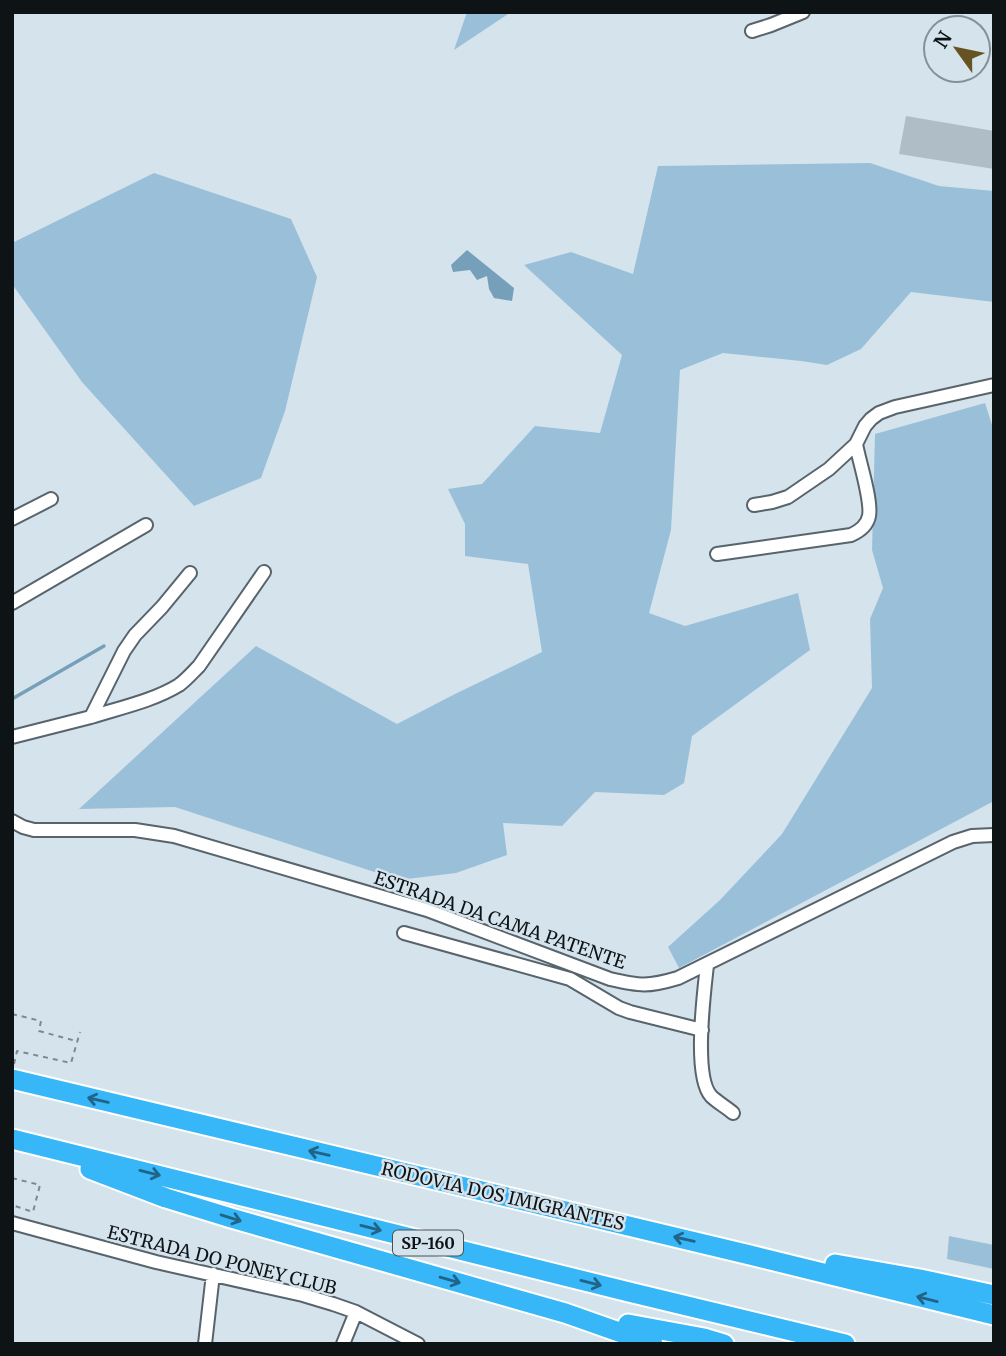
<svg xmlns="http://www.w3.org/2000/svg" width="1006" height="1356" font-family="Merriweather,serif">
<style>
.green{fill:#9ac0d9}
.water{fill:#76a0ba}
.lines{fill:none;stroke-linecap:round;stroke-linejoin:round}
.stream{stroke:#76a0ba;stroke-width:3.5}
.building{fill:#afbdc6}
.minor-casing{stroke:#58646c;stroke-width:16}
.highway-casing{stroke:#fff;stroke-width:23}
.path{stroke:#7e888f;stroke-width:2;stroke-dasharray:5 5;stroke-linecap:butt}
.minor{stroke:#fff;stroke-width:12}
.highway{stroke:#37b6f8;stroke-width:19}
.oneway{stroke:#226487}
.labels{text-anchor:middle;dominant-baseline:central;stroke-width:5;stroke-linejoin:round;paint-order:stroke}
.shield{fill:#d5e3ed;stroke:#4a5156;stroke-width:2}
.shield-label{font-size:16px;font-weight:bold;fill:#0e1316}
.street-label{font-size:18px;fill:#0e1316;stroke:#d5e3ed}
</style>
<rect width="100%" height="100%" fill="#d5e3ed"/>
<path class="green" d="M467 12H511L454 50Z
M870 163 939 186 994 191V302L911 292 861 349 827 365 801 361 723 353 680 370 671 530 649 613 685 626 798 593 810 650 692 736 684 783 664 795 595 792 562 826 503 823 507 855 456 873 399 880 175 807 79 809 256 646 397 724 455 694 542 652 528 564 465 556V524L448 489 482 484 535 426 600 433 622 355 524 265 571 252 633 274 658 166Z
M154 173 291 219 317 277 285 411 261 478 194 506 82 382 12 284V243Z
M985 403 994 431V801L679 968 668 947 720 900 782 834 872 688 870 619 883 588 872 550 875 434Z
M949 1236 994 1245V1269L947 1259Z"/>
<path class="water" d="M467 250 514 288 512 301 494 298 489 289 487 276 477 280 470 270 453 272 451 265Z"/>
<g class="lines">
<path class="stream" d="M12 699 104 646"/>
</g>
<path class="building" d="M906 116 994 131V169L899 154Z"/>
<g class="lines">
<g class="minor-casing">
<path id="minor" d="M752 31 771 25 803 12
M754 505 772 502 788 497 829 469 856 444 865 426 871 419 879 413 895 407 994 385
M12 519 51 499
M717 554 851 535C860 531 867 526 869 516 872 500 859 461 856 444
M12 603 146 525
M91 717C119 708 153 701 179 685 186 680 192 673 199 666L264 572
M12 737 91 717 124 651 135 635 162 607 190 573
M12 821 23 827 34 830H135L174 836 427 910 610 979C640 986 648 987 678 978L953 842 972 836 994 835
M404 933 570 979 619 1008 630 1012 702 1030
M707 965C704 993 693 1076 711 1096 717 1102 726 1107 733 1113
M12 1223 156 1262 303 1295 333 1304 356 1312 418 1344
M205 1344 213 1274
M343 1344 356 1312"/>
</g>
<g class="highway-casing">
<path id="highway" d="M12 1079 750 1255 994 1315
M12 1139 629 1292 845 1344
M90 1169 166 1198 231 1218 565 1313 653 1344
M835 1264 920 1279 994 1295
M628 1324 704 1338 724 1344"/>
</g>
<path class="path" d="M12 1014 41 1021 39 1031 76 1041
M14 1064 17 1051 71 1063 80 1032
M12 1178 40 1185 33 1212 12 1205"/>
<use href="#minor" class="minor"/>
<use href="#highway" class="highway"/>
</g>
<defs><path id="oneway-shaft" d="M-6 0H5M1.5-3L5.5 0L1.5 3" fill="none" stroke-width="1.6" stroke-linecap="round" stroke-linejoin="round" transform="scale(1.75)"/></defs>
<g class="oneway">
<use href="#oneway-shaft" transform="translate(98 1100) rotate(-167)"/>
<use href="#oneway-shaft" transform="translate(319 1153) rotate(-167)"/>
<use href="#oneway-shaft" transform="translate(150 1173) rotate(14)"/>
<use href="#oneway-shaft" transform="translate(231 1218) rotate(17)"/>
<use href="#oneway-shaft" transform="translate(371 1228) rotate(14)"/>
<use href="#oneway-shaft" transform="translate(684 1239) rotate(-167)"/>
<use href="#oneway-shaft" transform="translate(450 1280) rotate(16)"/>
<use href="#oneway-shaft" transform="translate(591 1283) rotate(14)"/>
<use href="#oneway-shaft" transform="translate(927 1299) rotate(-166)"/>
</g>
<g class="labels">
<rect class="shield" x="393" y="1230.5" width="70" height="25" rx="5"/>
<g class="shield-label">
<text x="428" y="1243">SP-160</text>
</g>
<g class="street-label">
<text transform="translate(500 920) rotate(19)">ESTRADA DA CAMA PATENTE</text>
<text transform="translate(503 1196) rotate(13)">RODOVIA DOS IMIGRANTES</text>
<text transform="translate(222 1260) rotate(14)">ESTRADA DO PONEY CLUB</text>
</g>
</g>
<rect width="1006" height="1356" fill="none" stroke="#0e1316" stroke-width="28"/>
<g transform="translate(957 49) rotate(303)"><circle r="33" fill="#d5e3ed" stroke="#859097" stroke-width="2"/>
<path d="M0-5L12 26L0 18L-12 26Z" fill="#675321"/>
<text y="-10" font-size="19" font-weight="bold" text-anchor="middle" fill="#0e1316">N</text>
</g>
</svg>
